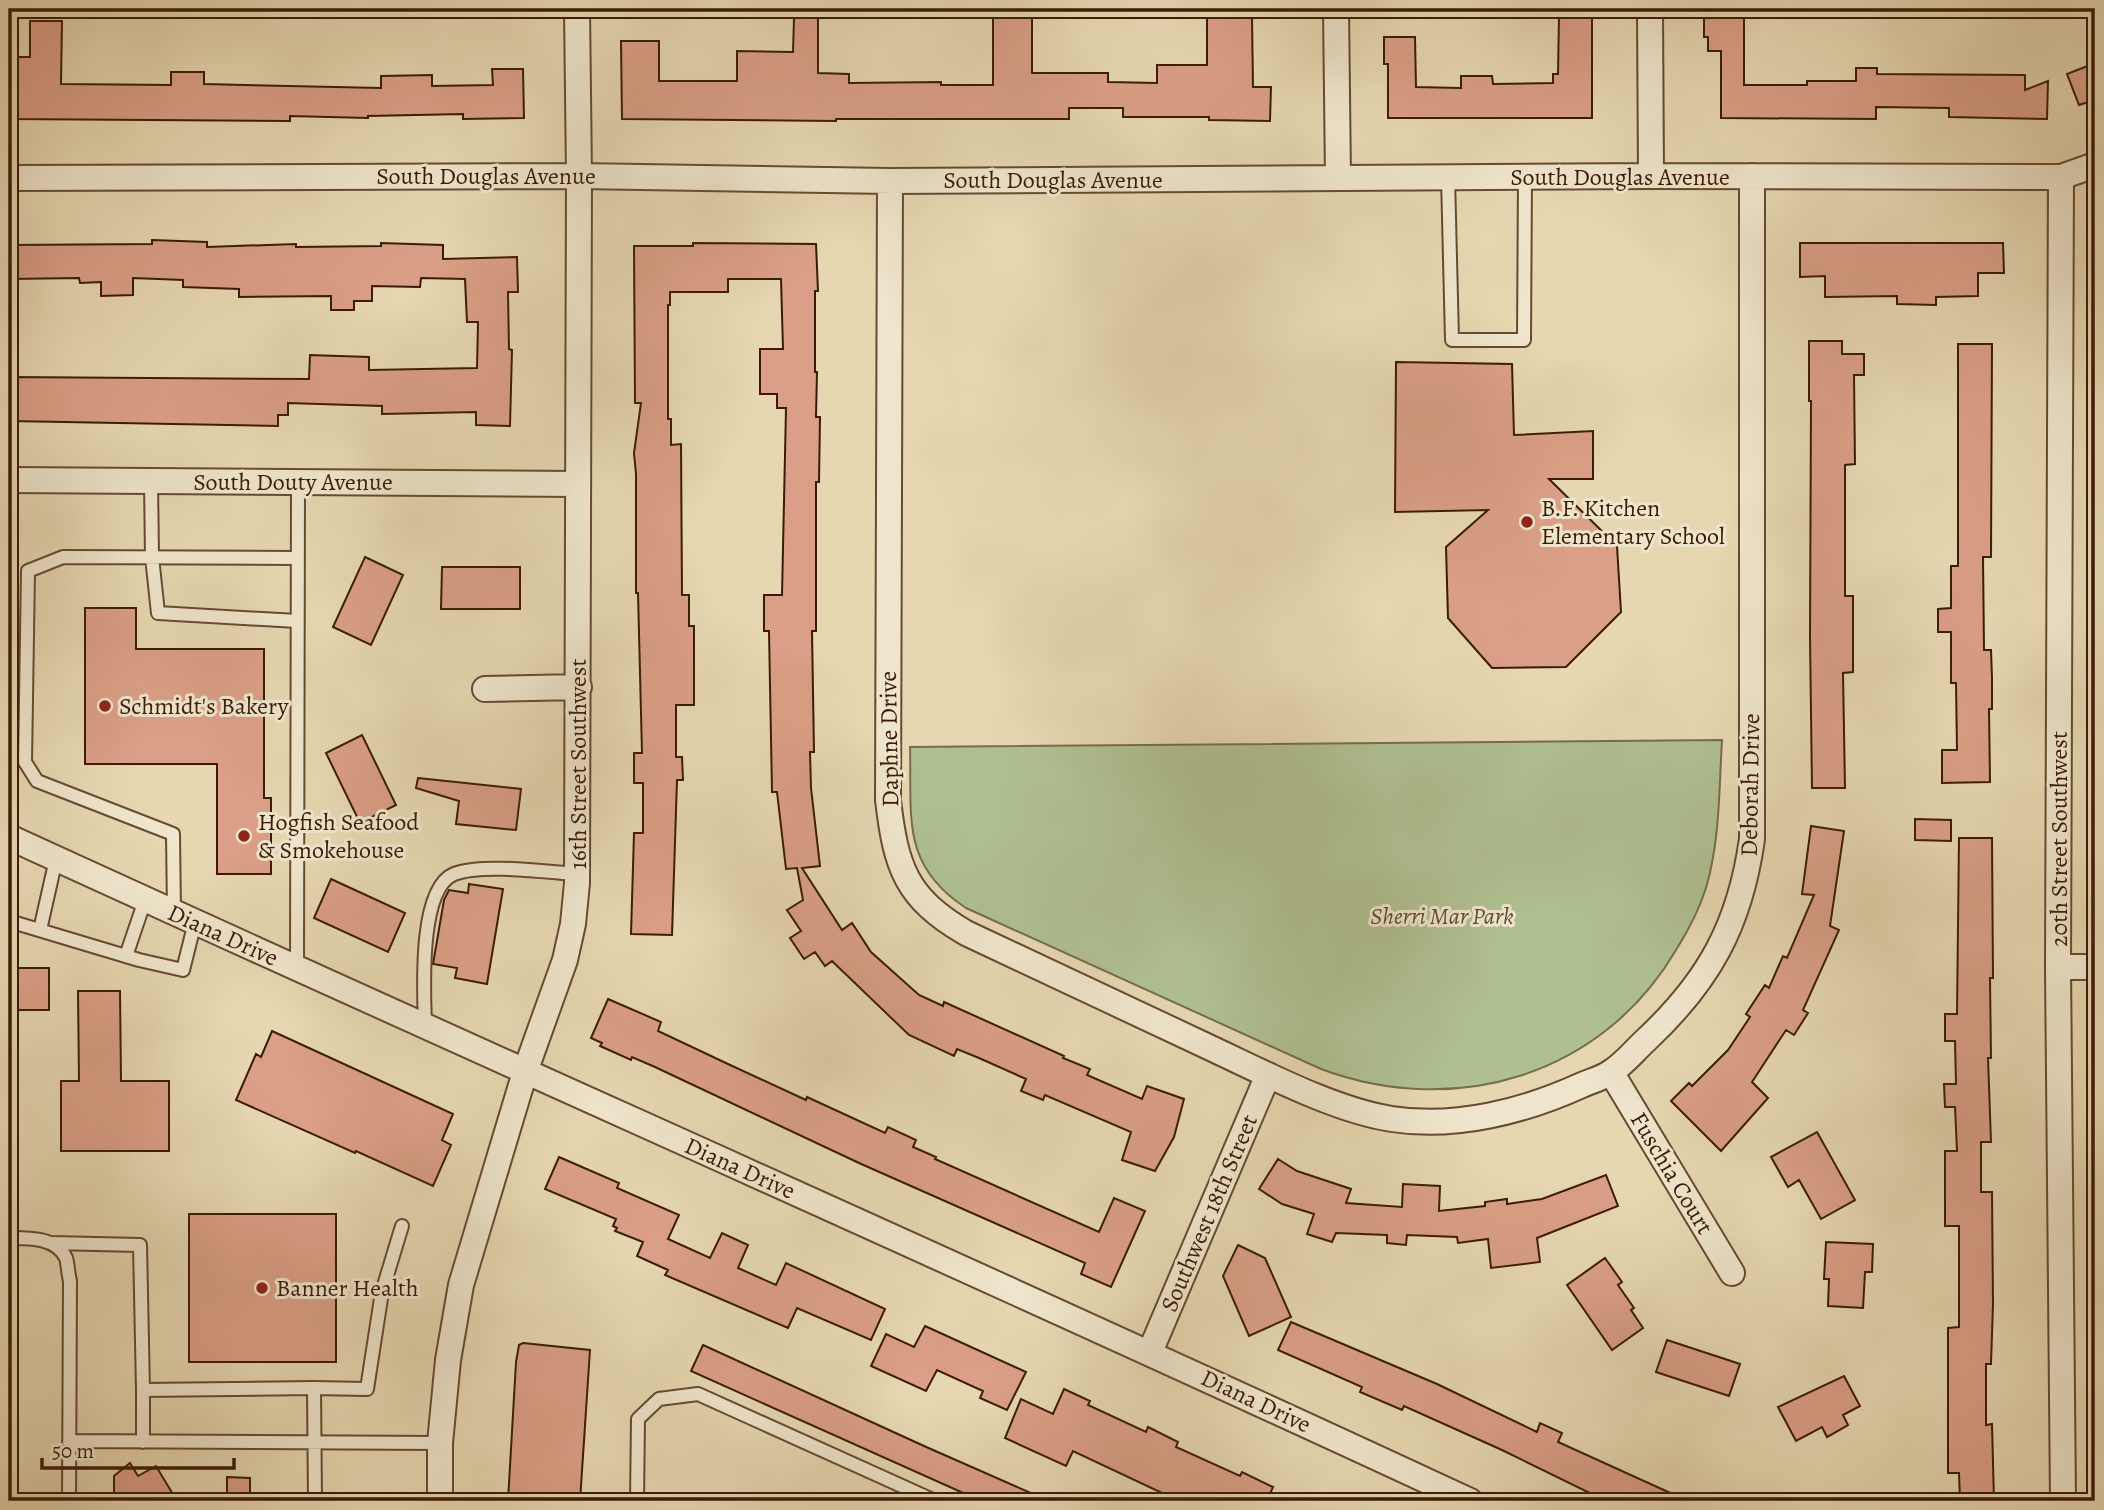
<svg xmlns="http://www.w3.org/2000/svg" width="2104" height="1510" font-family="Alegreya,serif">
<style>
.green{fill:#afbf91;stroke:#756d4c;stroke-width:2}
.building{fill:#da9f86;stroke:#3b1b07;stroke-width:2}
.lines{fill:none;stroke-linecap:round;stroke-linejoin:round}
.service-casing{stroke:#664a32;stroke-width:16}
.minor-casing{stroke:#664a32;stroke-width:28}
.service{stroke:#efe5cc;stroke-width:12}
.minor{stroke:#efe5cc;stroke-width:24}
.poi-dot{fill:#8f2418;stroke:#efe5cc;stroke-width:2.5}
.labels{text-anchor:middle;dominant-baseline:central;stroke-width:6;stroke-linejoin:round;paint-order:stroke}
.street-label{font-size:24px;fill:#3b1b07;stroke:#efe5cc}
.poi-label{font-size:24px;fill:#3b1b07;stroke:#efe5cc;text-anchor:start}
.park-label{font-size:24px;font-style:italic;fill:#5e4c30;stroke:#efe5cc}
</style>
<rect width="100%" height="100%" fill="#e6d7b1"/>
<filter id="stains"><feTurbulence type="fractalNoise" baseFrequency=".00286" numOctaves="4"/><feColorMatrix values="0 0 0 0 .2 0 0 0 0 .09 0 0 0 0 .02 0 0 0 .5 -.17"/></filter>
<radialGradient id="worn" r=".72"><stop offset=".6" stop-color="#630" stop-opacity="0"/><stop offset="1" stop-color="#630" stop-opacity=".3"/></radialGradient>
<path class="green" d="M1722 740C1719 789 1720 841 1706 888 1699 910 1688 931 1676 950 1602 1076 1455 1119 1321 1069L966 908C900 865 912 816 910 747Z"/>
<path class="building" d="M1707 9H1744V85H1807V81H1856V68H1877V74L2025 75V90L2048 81 2047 119 1949 117V108L1876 107V119L1721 118V51H1708V37H1704V11H1707Z
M993 15 1032 16V73H1108V82L1157 83V65H1207V18L1252 17 1253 87H1271L1270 121 1209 120V117H1123V108H1069V119H836V121L622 119 621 41H659V81H737V51L793 52 794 18 818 17V73L849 74V83L941 82V85H993Z
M1559 16H1592V118H1388V64H1384V37H1415L1416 87 1461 88V76H1492L1493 84 1553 83V74H1558Z
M30 21H62L61 84 171 85V72H204V84L381 88V76L432 75V86L493 85 492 69H523L524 118 463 119V114L368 116V118L290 116V121L9 119V85H15V57H30Z
M2095 63V100L2079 105 2067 74Z
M152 240 207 242V247L296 244V247L381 246V243L443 245V259L517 257 518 292H508L509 349 512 350 510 426 476 425V412L382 414V406L288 403V415H278V426L9 421V377L309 379 310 355 369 357V370L477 368 478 322H467L465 279 421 278 420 287 372 286V301H354V310H331V296L239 297V289L183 287V280L133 278V295L101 296V282L80 283 79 278 9 279V245L152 244Z
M693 243 816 244 818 291H815V372H817L816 417H820L819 482H816V631H812L814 752H810L811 788 820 866 802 868 842 930 852 923 871 952 919 995 943 1006 944 1002 1064 1056 1063 1058 1090 1069 1087 1075 1142 1099 1147 1086 1184 1099 1174 1137 1155 1171 1122 1160 1131 1132 1045 1095 1043 1100 1021 1091 1026 1079 979 1058 957 1049 954 1056 909 1035 832 961 825 966 815 952 804 959 790 938 801 931 787 910 803 900 797 868 786 869 777 792H772L769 631H764V595H782L786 408H777V394H760V349H783L781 279H728V292H670V305H668V419H671V445L681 444 682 595H689V626H694V705H676V757H682L683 780H677L672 935 631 934 634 833H643V783H634V753H642L638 593H636V474L634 453 641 403H635L634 246H693Z
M1800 243H2003L2004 273H1978V296L1936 297V305L1897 304V296L1825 297V276L1800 277Z
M1809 341H1842V354H1864V375H1854L1855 464 1845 465V596H1853V672L1843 673 1845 788H1812L1810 637 1811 401H1809Z
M1958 344H1992L1991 557H1983L1984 650H1991L1992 678V709H1989L1990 782 1942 783V750H1957L1956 683H1951V632H1938V609L1951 608V566H1958Z
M1396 362 1512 364 1514 435 1593 431V479H1549L1617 546 1621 612 1566 667 1492 668 1448 618 1446 547 1488 510 1395 512Z
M365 557 403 575 371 645 333 627Z
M442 567H520V609H441Z
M85 608H136V649H264V798H271V874H217V764H85Z
M362 735 396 805 360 823 326 753Z
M418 778 521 789 516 830 456 824 459 801 416 788Z
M1915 819 1951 820V841L1915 840Z
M1811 826 1844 831 1830 926 1839 930 1803 1010 1808 1013 1794 1035 1786 1030 1752 1082 1768 1098 1721 1151 1671 1101 1689 1083 1692 1086 1728 1050 1750 1017 1746 1014 1765 985 1769 988 1783 956 1787 958 1814 895 1802 894Z
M1959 838H1992L1993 978H1990L1991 1058H1988L1991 1142H1981V1192H1992L1993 1304 1991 1364H1986V1425L1992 1424 1994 1501H1960L1959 1473H1948V1328L1959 1327V1226H1945V1151H1957L1955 1107H1945L1944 1084H1956L1955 1041H1945V1014H1957Z
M331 879 405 913 388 952 314 918Z
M469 884 503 889 487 984 455 978 457 968 433 964 444 900 449 890 468 893Z
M9 968H49V1010H9Z
M78 991H120L121 1081H169V1151H61V1081H79Z
M608 999 661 1022 658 1031 728 1064 806 1100 807 1097 885 1133 888 1127 916 1140 913 1147 936 1157 935 1159 1099 1232 1114 1198 1145 1211 1111 1287 1081 1274 1085 1263 859 1163 655 1067 632 1057 631 1060 600 1046 602 1043 591 1038Z
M272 1031 453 1114 442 1140 451 1145 433 1186 356 1151 355 1153 236 1100 256 1054 261 1057Z
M1817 1132 1855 1200 1821 1219 1799 1180 1788 1187 1771 1157Z
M559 1157 619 1183 617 1188 679 1215 668 1239 710 1258 722 1233 748 1245 738 1268 776 1285 786 1263 885 1309 871 1340 797 1308 788 1328 665 1275 668 1270 637 1256 643 1242 615 1231 617 1228 613 1226 616 1219 545 1189Z
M1278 1159 1297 1171 1351 1189 1346 1203 1402 1207 1403 1184 1440 1186 1439 1211 1485 1206V1202L1507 1199V1204L1542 1199 1606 1175 1618 1206 1537 1238 1540 1262 1491 1268 1488 1239 1458 1243 1457 1237 1407 1235 1406 1245 1387 1243V1235L1336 1233 1332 1242 1307 1234 1314 1214 1282 1204 1259 1189Z
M189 1214H336V1362H189Z
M1826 1242 1873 1244 1872 1272H1865L1863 1308 1828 1306 1829 1279H1824Z
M1238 1245 1265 1258 1291 1317 1249 1336 1223 1276Z
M1605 1258 1622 1282 1618 1285 1634 1308 1631 1310 1643 1328 1612 1350 1567 1285Z
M1291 1322 1437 1384 1537 1432 1540 1423 1562 1433 1558 1442 1688 1501H1594L1596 1496 1502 1450 1404 1406 1402 1410 1360 1392 1362 1387 1278 1350Z
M925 1326 1026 1372 1007 1410 980 1398 983 1391 937 1370 926 1391 871 1366 886 1334 914 1347Z
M1667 1340 1740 1364 1729 1396 1656 1372Z
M523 1343 590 1350 580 1501H508L516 1362 519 1345Z
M703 1345 924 1446 1049 1501H981L691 1371Z
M1844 1376 1860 1406 1843 1415 1848 1425 1827 1437 1822 1427 1796 1441 1778 1407Z
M1064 1389 1090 1401 1088 1405 1146 1432 1148 1427 1178 1442 1176 1447 1240 1476 1242 1472 1273 1487 1267 1501H1179L1073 1451 1066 1466 1005 1438 1021 1399 1053 1414Z
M130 1463 138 1476 156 1466 177 1501H114V1476Z
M227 1477 250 1478V1501H227Z"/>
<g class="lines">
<g class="service-casing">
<path id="service" d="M1448 177 1452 340H1524L1525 177
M151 481 152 557 158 613 297 621
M174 913 173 834 37 781 25 762 28 571 63 557 297 558
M9 921 139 960 183 970 195 922
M40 930 56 859
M126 956 145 900
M297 968 298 482
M425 1026C424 992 418 889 454 874 482 863 546 872 577 874
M9 1238C28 1238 56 1237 66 1258 68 1264 68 1274 70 1281L69 1501
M51 1243 140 1245 143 1390 314 1388
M143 1390V1442
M69 1441 440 1443
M315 1501 314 1388 367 1389 382 1292 402 1226
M637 1501 638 1419 659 1399 698 1394 935 1501"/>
</g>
<g class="minor-casing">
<path id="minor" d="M1336 9 1338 178
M1650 9 1651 176
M2061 177 2058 967 2063 1501
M9 178 579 176 890 181 1651 176 2061 177 2095 165
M890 181 888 800C896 868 906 898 966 933 1049 972 1132 1011 1215 1050 1266 1074 1337 1111 1392 1119 1456 1129 1525 1111 1582 1085 1591 1081 1603 1078 1611 1072 1624 1064 1635 1050 1646 1040 1709 981 1740 925 1752 839V176
M9 480 578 484
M485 689 579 687
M9 837C495 1060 985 1275 1470 1501
M2058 967H2095
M1611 1072 1732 1273
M1150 1352 1268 1075
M440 1501V1443L448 1360 461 1285 525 1072 565 960 573 924 577 883 579 176 577 9"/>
</g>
<use href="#service" class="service"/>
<use href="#minor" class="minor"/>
</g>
<g class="poi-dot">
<circle cx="1527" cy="522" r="7"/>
<circle cx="105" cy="706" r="7"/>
<circle cx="244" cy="836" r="7"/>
<circle cx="262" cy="1288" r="7"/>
</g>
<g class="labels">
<g class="street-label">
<text x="486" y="176">South Douglas Avenue</text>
<text x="1620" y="177">South Douglas Avenue</text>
<text x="1053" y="180">South Douglas Avenue</text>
<text x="293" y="482">South Douty Avenue</text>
<text transform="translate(889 739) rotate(-91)">Daphne Drive</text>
<text transform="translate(578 764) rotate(-90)">16th Street Southwest</text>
<text transform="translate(1750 785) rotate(-89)">Deborah Drive</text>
<text transform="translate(2059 839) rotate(-90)">20th Street Southwest</text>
<text transform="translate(223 935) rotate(24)">Diana Drive</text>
<text transform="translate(740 1168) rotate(24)">Diana Drive</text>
<text transform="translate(1672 1173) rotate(59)">Fuschia Court</text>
<text transform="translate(1209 1213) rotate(-67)">Southwest 18th Street</text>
<text transform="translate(1256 1401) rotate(25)">Diana Drive</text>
</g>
<g class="poi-label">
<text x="1541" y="508">B.F. Kitchen<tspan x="1541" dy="28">Elementary School</tspan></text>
<text x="119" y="706">Schmidt's Bakery</text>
<text x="258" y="822">Hogfish Seafood<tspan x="258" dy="28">&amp; Smokehouse</tspan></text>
<text x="276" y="1288">Banner Health</text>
</g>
<g class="park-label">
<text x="1442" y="916">Sherri Mar Park</text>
</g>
</g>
<rect width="2104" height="1510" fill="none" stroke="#e6d7b1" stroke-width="35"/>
<rect x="10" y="10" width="2083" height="1489" fill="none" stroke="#3b1b07" stroke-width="3.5"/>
<rect x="18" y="18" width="2069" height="1475" fill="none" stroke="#3b1b07" stroke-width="2"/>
<path d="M42 1458v10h192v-10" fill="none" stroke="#3b1b07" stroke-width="3.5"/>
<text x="52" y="1458" font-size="21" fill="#3b1b07" stroke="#efe5cc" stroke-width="5" paint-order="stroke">50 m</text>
<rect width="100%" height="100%" filter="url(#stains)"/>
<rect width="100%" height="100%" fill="url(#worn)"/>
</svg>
